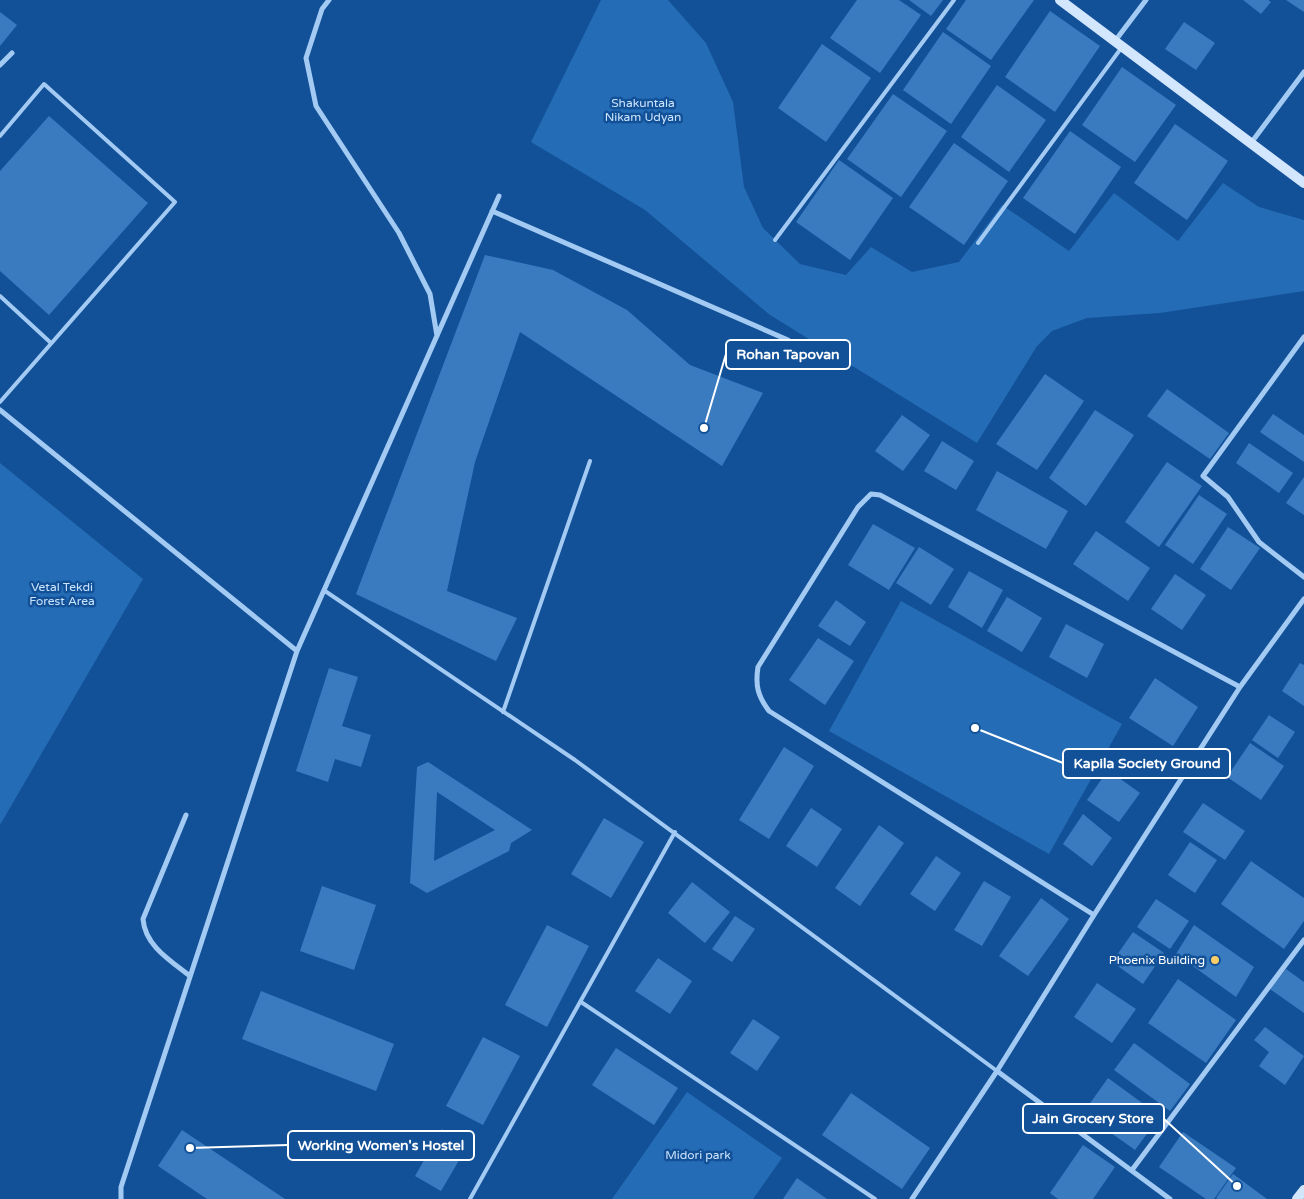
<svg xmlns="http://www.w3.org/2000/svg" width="1304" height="1199" font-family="'Varela Round',sans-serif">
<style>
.green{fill:#246cb6}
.building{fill:#3a7bc0;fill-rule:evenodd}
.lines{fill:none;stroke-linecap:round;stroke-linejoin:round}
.lane{stroke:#a3caf3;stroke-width:4}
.street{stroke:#a3caf3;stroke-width:5}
.secondary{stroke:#d2e6fd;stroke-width:10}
.poi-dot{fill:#ffcd65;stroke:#125198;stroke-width:2}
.labels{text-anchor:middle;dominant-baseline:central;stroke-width:5;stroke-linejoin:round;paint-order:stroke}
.park-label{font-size:12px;fill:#cbe4fd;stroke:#125198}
.poi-label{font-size:12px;fill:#fff;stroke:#125198;text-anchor:end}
.leader{fill:none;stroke:#fff;stroke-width:2}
.callout-dot{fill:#fff;stroke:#125198;stroke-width:2}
.callout{fill:#125198;stroke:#fff;stroke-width:2}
.callout-label{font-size:14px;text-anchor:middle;font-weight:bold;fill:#fff}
</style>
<rect width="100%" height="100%" fill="#125198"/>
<path class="green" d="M601 0H668L706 43 733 102 744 187 763 228 800 264 846 275 871 247 912 272 959 262 1002 205 1069 251 1114 193 1178 241 1223 183 1259 207 1304 220V291L1160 313 1087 318 1052 331 1037 346 977 443 770 315 645 210 531 142Z
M0 463 143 579 0 825Z
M901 601 1122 724 1049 854 829 731Z
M687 1092 782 1158 753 1199H612Z"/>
<path class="building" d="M857 0H899L921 15 880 73 830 38Z
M909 0H943L931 16Z
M966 0H1034L991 60 946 29Z
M1243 0H1268L1271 2 1261 14Z
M1286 0H1304V12Z
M1050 11 1100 46 1055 112 1005 77Z
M0 12 17 25 0 46Z
M1184 22 1215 43 1196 70 1165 49Z
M943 32 991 66 951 124 903 90Z
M822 44 871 78 826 142 778 108Z
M1122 67 1176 105 1135 162 1082 125Z
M997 85 1046 120 1009 172 961 137Z
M893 94 947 131 901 197 847 159Z
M49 116 148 203 49 315 0 271V171Z
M1175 124 1228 161 1187 220 1134 183Z
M1070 131 1121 167 1075 234 1023 198Z
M954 143 1008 181 964 245 909 207Z
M839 160 893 198 850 260 796 222Z
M485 255 553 270 627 310 690 365 763 393 722 466 520 332 475 462 447 591 517 618 496 661 356 594Z
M1045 374 1084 401 1037 470 996 444Z
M1167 389 1229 433 1210 459 1147 416Z
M1095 410 1134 435 1086 506 1049 478Z
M1273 414 1304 435V462L1260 432Z
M902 415 930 435 903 471 875 451Z
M942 441 974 461 956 490 924 471Z
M1249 443 1293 473 1279 493 1236 463Z
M1167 462 1202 486 1159 547 1125 522Z
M997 471 1068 511 1046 549 976 510Z
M1304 477V515L1286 503Z
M1199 495 1227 514 1193 564 1165 545Z
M873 524 915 548 889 590 848 565Z
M1228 527 1260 548 1231 590 1200 569Z
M1096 531 1150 568 1128 601 1073 564Z
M919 547 954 569 931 605 896 583Z
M969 571 1003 590 982 628 948 607Z
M1175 574 1206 595 1182 630 1151 609Z
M1007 597 1042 618 1022 652 987 631Z
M836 600 866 622 850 646 818 626Z
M1066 624 1104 644 1087 678 1049 657Z
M818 638 854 661 825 705 789 680Z
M1300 663 1304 665V706L1282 691Z
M329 668 358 677 342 726 371 735 361 767 335 759 328 782 296 771Z
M1155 678 1198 707 1173 746 1129 718Z
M1269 715 1295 732 1278 758 1252 740Z
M1250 743 1284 766 1261 800 1227 777Z
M784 747 814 766 769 839 739 820Z
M428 762 532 830 511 843 509 851 427 893 410 883 417 767ZM437 792 495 830 434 861Z
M1108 770 1140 793 1119 822 1087 800Z
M1203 803 1245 831 1225 860 1183 832Z
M811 808 842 829 817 867 786 846Z
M1083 814 1112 838 1092 866 1063 844Z
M604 818 644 842 611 898 571 874Z
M879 825 904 843 860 906 835 888Z
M1190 842 1217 860 1195 893 1168 875Z
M936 856 961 873 935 911 910 894Z
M1251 861 1304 898V921L1284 949 1221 904Z
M984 881 1011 897 982 946 954 930Z
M692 882 730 912 705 943 668 913Z
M322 886 376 905 354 970 300 951Z
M1041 898 1069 919 1028 976 999 956Z
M1156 899 1189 921 1170 949 1137 927Z
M735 916 755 929 732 962 712 949Z
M547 925 589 946 547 1027 505 1005Z
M1194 925 1254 967 1236 997 1176 954Z
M1133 932 1164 953 1143 984 1112 962Z
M658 958 692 981 670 1014 635 991Z
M1286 969 1304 982V1013L1270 989Z
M1178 979 1236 1020 1206 1063 1148 1023Z
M1097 983 1136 1009 1112 1043 1074 1017Z
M261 991 394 1044 376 1091 242 1039Z
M753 1019 780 1037 757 1071 730 1053Z
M1265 1027 1304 1056 1285 1085 1259 1066 1269 1052 1254 1040Z
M483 1037 520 1056 483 1125 446 1106Z
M1134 1043 1190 1084 1170 1111 1114 1070Z
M616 1048 678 1088 654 1125 592 1085Z
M1108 1078 1160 1116 1135 1150 1083 1113Z
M851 1093 930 1148 902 1189 822 1135Z
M442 1129 468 1145 441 1191 415 1176Z
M182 1130 285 1199H207L158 1166Z
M1183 1132 1236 1168 1214 1199H1206L1159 1167Z
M1083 1145 1115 1167 1093 1199H1058L1050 1193Z
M1233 1174 1267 1199H1218L1216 1198Z
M797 1178 827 1199H783Z"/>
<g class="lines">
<path class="lane" d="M0 136 44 84 175 202 0 402
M775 240 954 0
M978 243 1122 47
M0 296 51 343
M325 591 575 760 997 1071
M503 712 590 461
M581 1002 875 1199
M470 1199 675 832"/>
<path class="street" d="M329 0 322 9 306 58 316 106 399 233 430 294 437 336
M1115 41 1146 0
M0 65 12 53
M1251 143 1304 72
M492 211 788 340
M1304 337 1203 476 1228 497 1259 542 1304 577
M0 410 297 651
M186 815 143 919C145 946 171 961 190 976
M1094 915 769 711C758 696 755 686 758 667L858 507 871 494 880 495 1240 687
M997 1071 1170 1199
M1132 1170 1304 940
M121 1199V1187L297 651 499 196
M912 1199 997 1071 1094 915 1240 687 1304 599"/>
<path class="secondary" d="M1060 0 1304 183
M1297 1199 1304 1190"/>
</g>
<circle class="poi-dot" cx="1215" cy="960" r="5"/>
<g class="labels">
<g class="park-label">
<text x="643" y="103">Shakuntala<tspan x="643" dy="14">Nikam Udyan</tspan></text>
<text x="62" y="587">Vetal Tekdi<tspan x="62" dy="14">Forest Area</tspan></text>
<text x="698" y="1155">Midori park</text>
</g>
<g class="poi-label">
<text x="1205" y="960">Phoenix Building</text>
</g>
</g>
<path class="leader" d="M704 428L726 354M975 728L1063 763M1237 1186L1164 1119M190 1148L288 1145"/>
<g class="callout-dot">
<circle cx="704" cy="428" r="5"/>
<circle cx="975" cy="728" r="5"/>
<circle cx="1237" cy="1186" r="5"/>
<circle cx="190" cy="1148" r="5"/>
</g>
<g class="callout">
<rect x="726" y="340" width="124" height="29" rx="5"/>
<rect x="1063" y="749" width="167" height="29" rx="5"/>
<rect x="1023" y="1104" width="141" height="29" rx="5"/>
<rect x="288" y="1131" width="186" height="29" rx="5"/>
</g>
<g class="callout-label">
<text x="788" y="359">Rohan Tapovan</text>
<text x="1147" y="768">Kapila Society Ground</text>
<text x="1093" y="1123">Jain Grocery Store</text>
<text x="381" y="1150">Working Women's Hostel</text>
</g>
</svg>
